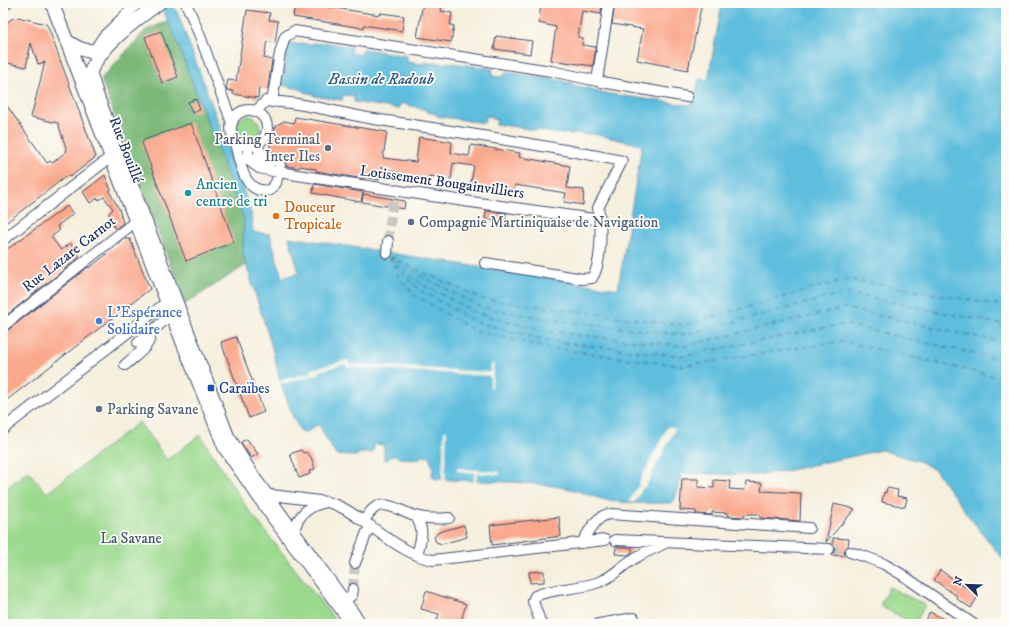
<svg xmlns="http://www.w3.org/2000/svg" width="1009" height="627" font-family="'IM FELL DW Pica',serif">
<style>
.green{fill:#9bd98e;stroke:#5b8476}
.forest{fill:#7cb979;stroke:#4c746c}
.water{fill:#5fbedd;stroke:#3d769e}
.pier{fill:#f5efdd}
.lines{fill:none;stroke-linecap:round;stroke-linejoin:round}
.ferry{stroke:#2f5a84;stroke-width:1;stroke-dasharray:5 4;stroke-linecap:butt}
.building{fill:#faa78b}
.minor-tunnel{stroke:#c9c9c4;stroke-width:10;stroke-dasharray:10 5;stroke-linecap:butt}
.minor-casing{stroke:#3c4c71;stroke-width:12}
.major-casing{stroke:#3c4c71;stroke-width:15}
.minor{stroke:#fff;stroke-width:10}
.major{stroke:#fff;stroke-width:13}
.service-dot{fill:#5c6f8a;stroke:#fdfcf7;stroke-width:1.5}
.culture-dot{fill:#0f9aa8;stroke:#fdfcf7;stroke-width:1.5}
.food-dot{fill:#e8710a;stroke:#fdfcf7;stroke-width:1.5}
.shop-dot{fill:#3f7fe0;stroke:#fdfcf7;stroke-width:1.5}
.transit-dot{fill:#1a4fb4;stroke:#fdfcf7;stroke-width:1.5}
.labels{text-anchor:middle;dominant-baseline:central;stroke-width:3.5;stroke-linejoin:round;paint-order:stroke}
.service-label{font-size:15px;fill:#4e5e75;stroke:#fdfcf7;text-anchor:start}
.street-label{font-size:15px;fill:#1b2f5e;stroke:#fdfcf7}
.culture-label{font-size:15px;fill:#0d838f;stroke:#fdfcf7;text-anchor:start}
.food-label{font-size:15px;fill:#c56008;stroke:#fdfcf7;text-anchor:start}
.shop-label{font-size:15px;fill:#366cbe;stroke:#fdfcf7;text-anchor:start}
.transit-label{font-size:15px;fill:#164399;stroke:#fdfcf7;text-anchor:start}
.park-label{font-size:15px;fill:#3b5a6a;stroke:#fdfcf7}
.water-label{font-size:16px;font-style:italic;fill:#2f5a84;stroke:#fdfcf7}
</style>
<rect width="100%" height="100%" fill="#fdfcf7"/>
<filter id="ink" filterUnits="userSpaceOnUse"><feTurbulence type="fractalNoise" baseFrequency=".025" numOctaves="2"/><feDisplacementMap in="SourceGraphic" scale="8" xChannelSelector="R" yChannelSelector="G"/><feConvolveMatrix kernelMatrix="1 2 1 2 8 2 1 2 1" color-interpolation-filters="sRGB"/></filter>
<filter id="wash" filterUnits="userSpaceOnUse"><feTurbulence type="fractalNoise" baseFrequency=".012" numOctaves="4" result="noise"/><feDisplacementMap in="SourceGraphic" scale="16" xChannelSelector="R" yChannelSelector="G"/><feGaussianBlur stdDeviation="0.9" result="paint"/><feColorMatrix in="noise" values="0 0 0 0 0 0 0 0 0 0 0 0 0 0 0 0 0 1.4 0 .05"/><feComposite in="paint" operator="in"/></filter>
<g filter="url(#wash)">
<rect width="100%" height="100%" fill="#f5efdd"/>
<path class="green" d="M236 128a12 12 0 1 1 24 0a12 12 0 1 1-24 0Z
M139 422 167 460 200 435 247 508 338 624H3V491L28 471 47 493Z
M889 587 925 605 915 624 880 606Z"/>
<path class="forest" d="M169 21 244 219 243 255 246 265 185 304 101 79 146 30Z"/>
<path class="water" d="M160 3H172L179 17 243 188 251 213 253 232 270 234 282 278 299 273 289 237 618 289 642 145 589 133V135L576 133 575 134 565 133 564 134 555 133 496 124 497 119 496 118V120L492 119V117L485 116 484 123 437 116V114L427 112V110L417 108V107L400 103 399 109 354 102V96L343 95 342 100 314 96V94L304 92V90L282 85 289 43 301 45V43L311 45 312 43 322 44 323 42 351 47V53L361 55 363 49 407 56V62L423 64 424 62 434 64 435 62 445 64 446 62 493 69 492 76 499 77 500 76 504 78 505 72 564 81V82L572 83V85L596 90 595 92 688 105 694 103 699 79 708 80 722 3H1006V563L967 514 936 471 922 462 881 450 785 471 755 475 682 473 675 499 672 503C650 503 627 504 606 500 592 497 579 490 565 488 522 480 478 482 435 479L432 476 433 466 431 463 430 457 422 456 419 459 399 458 396 455 389 457 388 460 384 459V445L375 444 372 453H360L356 456 338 455 335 454 319 425H317L305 433 301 432 293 417 280 381 271 344 243 255 244 219 178 44Z"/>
<path class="pier" d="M348 360 349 364 490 372 491 365 494 363 492 387 490 388V376L346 367V364L319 371V374L285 383 279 384 278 382 284 380V379L312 373V369Z
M668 426 675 429 645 488 642 487V490L635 502H629L637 487H639V486L638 485Z
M444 431H447L445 482 442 481Z
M457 468 500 472V475L477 473 476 483H474V473L457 471Z"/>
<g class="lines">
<path class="ferry" d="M390 256 406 272 423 285 479 314 552 332 684 346 845 308 1006 343
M390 256 409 269 426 279 481 307 554 320 683 335 846 293 1006 325
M392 256 411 267 483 299 683 325 847 279 1006 306
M389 257 399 278 415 295 474 331 549 348 683 366 842 341 1006 379
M390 258 403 274 420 290 476 322 549 341 683 356 844 324 1006 361"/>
</g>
<g id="blocks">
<path class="building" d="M295 3H303L380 15V13L404 16 402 31 364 25 363 28 293 17Z
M423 3H442L441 11 452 13 450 25 454 26 451 42 417 37Z
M541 3H602L601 14 582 11 578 37 583 38 582 45 596 47 593 66 551 60 556 27 539 23Z
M615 3H702L688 70 637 60 643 29 612 24Z
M247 10 270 13 269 20 278 21 275 43 267 41 264 58 272 60 268 89 259 88 258 98 233 94V91L227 90 226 89 228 80 236 81Z
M18 17 46 24 48 27 96 157 70 177 68 175 3 225V100L47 163 50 161 52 163 67 151 58 123 31 117 45 62 38 64 31 43 26 67 3 62V26L13 18 16 19Z
M161 31 178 77 162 83 145 37Z
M496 36 532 41 530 54 494 49Z
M196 99 200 110 192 113 188 102Z
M295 117 387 132 383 158 416 162 419 137 452 142 451 153 469 156 471 145 520 153 519 157 570 166 567 188 584 190 583 205 564 202 566 193 553 191 515 185 513 194 470 187 474 166 453 163 451 179 429 176V180L413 178 381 167 379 180 365 177 364 179 316 171V169L300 166 299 168 286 166 285 161 279 159 278 154 273 152 270 146V136L277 125 284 121 294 123Z
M191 123 234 242 186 261 142 143 144 140Z
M105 175 111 190 109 191 119 209 123 223 115 229 109 215V213L113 209 104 197 99 200 98 198 90 203 83 192Z
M314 184 363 192 361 202 313 193Z
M363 194 405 201 404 209 362 202Z
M67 206 73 214 57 226 60 230 51 237 61 250 70 243 80 257 3 318V252Z
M486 211 506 213 505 222 485 219Z
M124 239H130L150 289 3 403V332L7 331 88 267 89 268 107 254Z
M236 337 264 412 249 418 221 342Z
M247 439 258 454 251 458 241 442Z
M301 450 303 453 306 452 311 457 315 469 309 471 310 474 299 478 290 454Z
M682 479H698V487L714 488V480L730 481 729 489 745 490 746 482 762 483 761 491 801 493 800 521 760 518V514H744V517L728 516V513L712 512V515L696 514V511L680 510Z
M887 488 898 490 897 496 907 498 905 507 882 502 884 492 886 493Z
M834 504 855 509 826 542Z
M559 517 561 536 492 545 490 525Z
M464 525 467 537 442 544 436 542 434 537 439 532Z
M833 538 849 539 848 546 844 550 845 556 832 555 835 550 833 544Z
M616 547H632V552L628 555 615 554Z
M940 570 965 587 967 586 975 592 974 593 978 596 971 608 957 599V596L934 580Z
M544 571V582L530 583 529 572Z
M426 591 466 604 460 624H443V622L437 620 439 614 421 609Z
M930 612 953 624H924Z"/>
</g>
</g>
<g filter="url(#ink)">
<use href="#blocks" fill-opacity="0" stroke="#3c4c71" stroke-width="1"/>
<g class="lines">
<path class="minor-tunnel" d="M388 241 393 199
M829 549 850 552
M353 589 355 563"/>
<g class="minor-casing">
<path id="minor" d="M186 3 200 36 232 123
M93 53 103 37 138 3
M91 71 98 94 229 436 257 480 362 624
M597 81 609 3
M272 102 280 53 285 37 294 31 551 71 602 82 687 97
M231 128a18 18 0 1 1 36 0a18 18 0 1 1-36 0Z
M256 111 266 101C302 102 338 113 374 119 457 132 540 144 622 161L598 208C602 224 602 264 592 278L583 279 485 263
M234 138C239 157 242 196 270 190L276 183 280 165
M258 144 259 151 266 158H273
M248 146V160L259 168 278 172 464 201 601 220
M255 158 261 163 272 161
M3 240 112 156
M387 253 388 241
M3 326 136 221
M138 343 172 314
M125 365C136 355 151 347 151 331
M3 429 167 302
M264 494 327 502C340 505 350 512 360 519 383 534 406 555 433 560L605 540
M416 516C425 533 421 538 417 555
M364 521C367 516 371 510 376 507 388 501 404 513 415 516 426 519 438 519 449 518
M294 536C294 519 307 506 323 503
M615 540 829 549
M582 543C589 532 596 515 610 514L809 528
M850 552 866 557 884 564 901 574 973 624
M355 563 367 532 371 526
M345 601 352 595 353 589
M541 624 534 604 533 601 535 596C555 587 578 590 599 582 611 578 621 567 632 560 642 553 654 549 665 543
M599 624 634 618"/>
</g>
<g class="major-casing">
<path id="major" d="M52 3 174 320 225 448 274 518 353 624
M3 4 5 3
M67 41C83 52 91 54 108 45
M88 91C88 85 88 79 90 73 99 47 137 19 159 3"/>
</g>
<use href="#minor" class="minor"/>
<use href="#major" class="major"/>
</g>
</g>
<g class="service-dot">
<circle cx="328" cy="148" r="4"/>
<circle cx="411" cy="222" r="4"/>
<circle cx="99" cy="409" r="4"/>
</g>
<circle class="culture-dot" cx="188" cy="193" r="4"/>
<circle class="food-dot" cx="276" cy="216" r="4"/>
<circle class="shop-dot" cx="99" cy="321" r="4"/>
<rect class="transit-dot" x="207" y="384" width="8" height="8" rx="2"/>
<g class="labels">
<g class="service-label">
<text x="320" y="139" text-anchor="end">Parking Terminal<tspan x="320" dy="17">Inter Iles</tspan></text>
<text x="419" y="222">Compagnie Martiniquaise de Navigation</text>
<text x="107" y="409">Parking Savane</text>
</g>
<g class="street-label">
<text transform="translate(126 150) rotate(69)">Rue Bouillé</text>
<text transform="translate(442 182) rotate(8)">Lotissement Bougainvilliers</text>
<text transform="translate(69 254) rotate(-38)">Rue Lazare Carnot</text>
</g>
<g class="culture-label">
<text x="196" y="184">Ancien<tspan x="196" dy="17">centre de tri</tspan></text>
</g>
<g class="food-label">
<text x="284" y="207">Douceur<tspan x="284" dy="17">Tropicale</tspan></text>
</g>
<g class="shop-label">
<text x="107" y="312">L'Espérance<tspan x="107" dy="17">Solidaire</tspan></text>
</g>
<g class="transit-label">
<text x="219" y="388">Caraïbes</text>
</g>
<g class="park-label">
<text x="131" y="538">La Savane</text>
</g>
<g class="water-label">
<text x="381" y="79">Bassin de Radoub</text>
</g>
</g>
<rect width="1009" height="627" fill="none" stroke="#fdfcf7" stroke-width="16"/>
<g transform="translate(967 585) rotate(293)" stroke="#fdfcf7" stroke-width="3" paint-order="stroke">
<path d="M0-3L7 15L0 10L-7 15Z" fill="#1b2f5e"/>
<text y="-6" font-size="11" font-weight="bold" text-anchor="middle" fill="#1b2f5e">N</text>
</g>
</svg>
